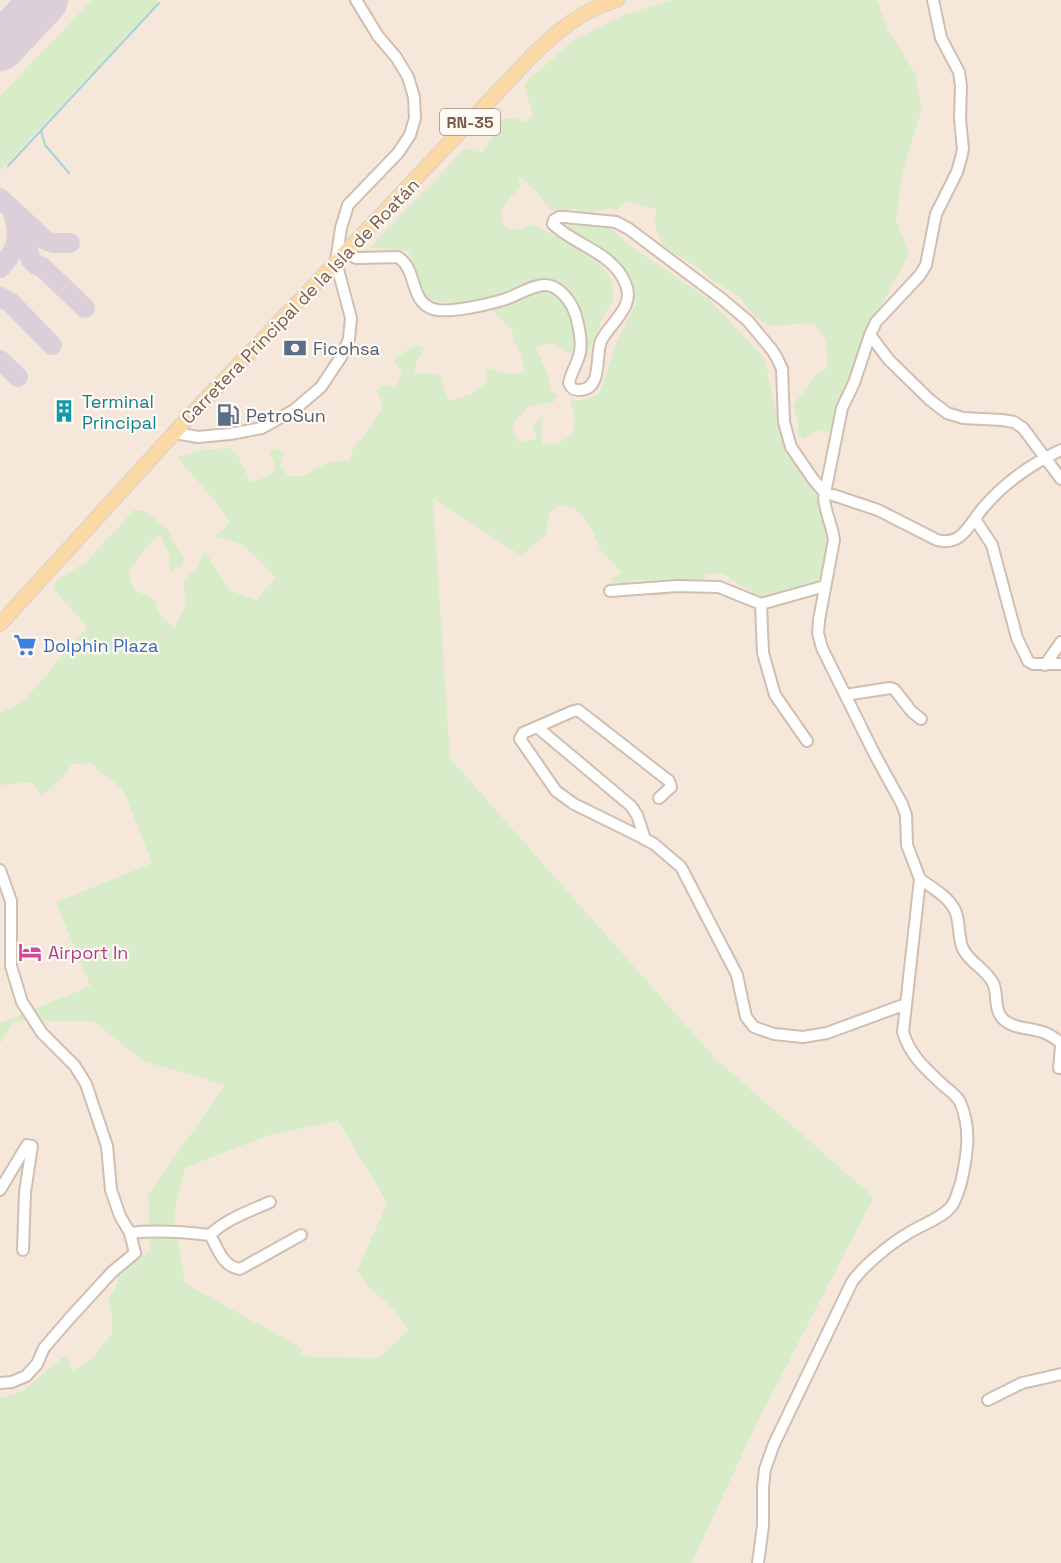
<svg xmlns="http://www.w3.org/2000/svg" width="1061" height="1563" font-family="'Space Grotesk',sans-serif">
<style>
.residential{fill:#f5e8da}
.green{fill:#d8ecc9;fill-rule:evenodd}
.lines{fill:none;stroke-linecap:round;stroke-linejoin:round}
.stream{stroke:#a5d3da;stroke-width:2}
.taxiway{stroke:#dbcfda;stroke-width:20}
.runway{stroke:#dbcfda;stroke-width:48}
.minor-casing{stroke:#d1beb0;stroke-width:14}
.major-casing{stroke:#dad1cd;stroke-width:16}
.minor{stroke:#fff;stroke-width:10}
.major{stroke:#fbd9a5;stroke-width:14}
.labels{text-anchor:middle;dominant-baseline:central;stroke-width:4.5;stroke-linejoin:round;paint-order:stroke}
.shield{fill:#fffaf3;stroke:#a28b7f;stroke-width:1.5}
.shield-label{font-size:16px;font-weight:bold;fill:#7a5c4d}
.street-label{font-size:18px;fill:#7a5c4d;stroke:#fffaf3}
.service-label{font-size:18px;fill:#4e5e75;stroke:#fffaf3;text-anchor:start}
.culture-label{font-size:18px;fill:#0d838f;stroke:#fffaf3;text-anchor:start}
.shop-label{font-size:18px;fill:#366cbe;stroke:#fffaf3;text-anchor:start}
.hotel-label{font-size:18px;fill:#b23c85;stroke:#fffaf3;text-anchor:start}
</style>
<rect width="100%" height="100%" fill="#fdf6ec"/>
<path class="residential" d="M0 0H1061V1563H692L756 1425 874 1197 716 1059 450 758 432 498 152 863 56 902 90 986 0 1023Z
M15 1021H94L143 1061 226 1084 148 1195 150 1252 118 1283 108 1299 112 1316V1333L92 1359 71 1370 65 1354 23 1392 0 1398V1046Z
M338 1121 387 1204 357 1271 368 1287 391 1307 408 1330 378 1358 299 1356 302 1349 185 1283 174 1213 185 1168 270 1135Z"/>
<path class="green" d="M92 0H156L158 3 0 171V96Z
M671 0H877L889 32 915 73 922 108 903 170 896 220 909 254 872 323 867 342 841 397 835 415V426L827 434 818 430 803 439 798 434V423L793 406 813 378 827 368C827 348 829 337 813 323L771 326 756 318 739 296 713 281 698 268 663 246 655 227 656 209 625 201 616 211 609 208 591 213 573 209 552 211 532 187 520 178 518 183 522 187 511 196 501 211 502 222 509 229H521L532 224 575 246 591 257 606 272 613 284V301L604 315 578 379 582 367 570 353 552 343 535 346 548 375 551 391 558 395 554 402 528 407 512 425 516 438 520 443 536 439V432L532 427 543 416 541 436 543 445 559 443 573 434 575 414 569 401 583 400 599 394 618 339 636 303 620 268 581 239 566 224H606L636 250 709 299 765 359 770 385 781 434 822 505 829 530 827 554 820 590 772 609 757 599 751 591 739 585 722 573 706 574 703 588 651 597 642 579 622 585 610 580 622 573 600 549 594 534 585 519 574 508 558 505 549 513 546 534 522 556 433 498 450 758 716 1059 874 1197 756 1425 692 1563H0V1398L23 1391 66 1354 72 1370 92 1359 112 1333V1316L108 1299 118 1283 116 1270 150 1251 148 1195 225 1085 143 1061 93 1021H15L0 1045V1023L90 986 56 902 152 863 126 796 120 787 90 763 72 764 64 776 42 796 32 782 3 785 0 784V713L23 702 87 627 52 587 59 579 87 561 134 510 144 511 168 529 174 543 184 557 183 566 170 572 169 552 160 535 149 544 128 571 134 590 154 599 159 614 174 628 185 608 184 580 198 567 205 550 216 570 231 591 256 600 276 578 262 563 242 545 214 536 230 523 221 508 177 457 201 450 230 448 238 456 250 481H257L275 472 274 462 269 452 276 448 284 453 280 465 288 476H303L329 462 350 460C353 443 359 444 368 431 374 423 379 414 383 405L376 390 383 385 396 387 402 373 394 360 414 345 424 348 416 362 414 374 430 373 440 375 449 401 471 394 488 381 485 368 509 374 525 373 521 355 513 340V332L492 310 430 300 424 293 408 251 383 248H369L466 148 482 153 492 138 501 119 515 118 524 122 533 116 524 84 574 40 624 15ZM338 1121 387 1203 357 1271 368 1287 391 1307 408 1330 378 1358 300 1356 303 1349 185 1283 174 1213 185 1168 270 1135Z"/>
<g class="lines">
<path class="stream" d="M41 131 45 145 69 173
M8 166 159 3"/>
<path class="taxiway" d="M0 198 45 240 53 243H70
M0 268C19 248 20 235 12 209L20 224 31 260 35 264 42 267 85 308
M0 297 10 302 52 345
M0 360 18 377"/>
<path class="runway" d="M0 47 44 0"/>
<g class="minor-casing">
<path id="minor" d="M346 253 356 258H361L398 257C418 270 409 301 433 309 448 314 490 304 506 299 518 295 532 285 545 285 560 285 572 303 576 316 579 327 582 341 580 352 578 363 571 372 569 383 571 388 573 390 579 390 603 390 595 356 601 341 610 323 635 307 626 285 615 253 574 245 553 224L554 220 559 217H565L616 222 629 229 722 299 748 321 772 350 777 358 782 369 784 422 791 447 813 479 824 492 878 510 937 540C945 542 952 542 959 537 969 530 975 517 983 508 1004 483 1031 464 1061 450
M870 335 889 360 930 400 947 413 963 418 1002 420 1014 422 1023 428 1061 479
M175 433 198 437 230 434 262 428 294 410 321 387 341 357 349 339 351 318 336 262 341 228 348 205 398 153 410 135 415 118 414 97 408 77 396 57 378 36 356 0
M975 519 992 545 1017 638 1028 661 1033 664H1061
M610 591 677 586 719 587 761 604 825 586
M761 604 763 653 775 695 807 741
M1045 665 1061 642
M845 695 890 688 894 689 912 712 921 719
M537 727 631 806 637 815 645 839
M659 798 671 787 669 781 578 710 571 712 523 733 520 739 556 791 574 804 639 836 654 844 681 867 737 975 746 1017 754 1027 774 1034 803 1037 827 1033 906 1004
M0 870 11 901V966L22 1002 42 1033 75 1066 86 1084 107 1146 111 1190 120 1216 130 1233 135 1253 112 1272 69 1319 44 1348 37 1364 26 1376 12 1382 0 1383
M920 879C932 888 951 898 956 913 960 924 958 938 963 949 970 963 986 969 993 983 998 993 994 1005 1000 1015 1009 1030 1031 1027 1045 1033 1051 1035 1056 1039 1061 1043
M1059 1068 1061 1047
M0 1190 27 1145 32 1146 25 1192 23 1250
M130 1233C157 1230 184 1232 210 1235 226 1219 250 1211 270 1202
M210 1235C219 1250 222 1266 240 1269L301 1235
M988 1400 1022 1383 1061 1374
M758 1563 763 1526V1487L765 1469 774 1444 852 1282C863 1266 890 1244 907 1234 920 1225 939 1220 950 1208 956 1202 958 1191 961 1183 967 1156 972 1129 960 1102 957 1096 950 1091 944 1086 927 1070 910 1056 903 1032L920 879 907 845 906 815 902 804 875 755 822 648 818 633 819 620 834 540C832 525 825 512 824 498L842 408 854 383 870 335 876 322 920 275 926 265 936 214 957 172 961 158 963 149 960 119 961 86 959 72 941 38 933 0"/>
</g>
<g class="major-casing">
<path id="major" d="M0 624 187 419 530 58C556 32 581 10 617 0"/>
</g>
<use href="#minor" class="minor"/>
<use href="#major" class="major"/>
</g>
<defs>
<g id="bank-bare" transform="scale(1.8)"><path d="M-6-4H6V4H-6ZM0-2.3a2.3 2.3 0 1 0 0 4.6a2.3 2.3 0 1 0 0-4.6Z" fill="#5c6f8a" stroke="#fffaf3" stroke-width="2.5" paint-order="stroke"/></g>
<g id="building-bare" transform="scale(1.8)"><path d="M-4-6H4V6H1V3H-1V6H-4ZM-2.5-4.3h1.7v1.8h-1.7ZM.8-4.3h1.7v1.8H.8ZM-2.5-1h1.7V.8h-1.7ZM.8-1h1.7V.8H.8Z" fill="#0f9aa8" stroke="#fffaf3" stroke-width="2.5" paint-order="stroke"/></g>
<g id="fuel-bare" transform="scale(1.8)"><path d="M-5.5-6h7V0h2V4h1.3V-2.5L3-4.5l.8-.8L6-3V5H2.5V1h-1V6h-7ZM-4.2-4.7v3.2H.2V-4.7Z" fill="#5c6f8a" stroke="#fffaf3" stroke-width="2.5" paint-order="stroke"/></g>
<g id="supermarket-bare" transform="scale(1.8)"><path d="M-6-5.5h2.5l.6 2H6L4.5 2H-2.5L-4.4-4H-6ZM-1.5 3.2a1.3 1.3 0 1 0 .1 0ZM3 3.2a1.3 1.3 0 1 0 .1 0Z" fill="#3f7fe0" stroke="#fffaf3" stroke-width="2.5" paint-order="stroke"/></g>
<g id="hotel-bare" transform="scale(1.8)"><path d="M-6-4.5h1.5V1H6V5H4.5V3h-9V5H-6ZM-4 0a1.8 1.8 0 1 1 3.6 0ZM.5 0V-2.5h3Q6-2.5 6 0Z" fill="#d1479c" stroke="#fffaf3" stroke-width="2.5" paint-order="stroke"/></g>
</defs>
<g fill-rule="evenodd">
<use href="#bank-bare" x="295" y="348"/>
<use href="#building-bare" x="64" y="411"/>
<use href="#fuel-bare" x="228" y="415"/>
<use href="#supermarket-bare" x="25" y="645"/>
<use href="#hotel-bare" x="30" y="952"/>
</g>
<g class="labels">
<rect class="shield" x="440" y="109" width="60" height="26" rx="4.5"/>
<g class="shield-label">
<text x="470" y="122">RN-35</text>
</g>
<g class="street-label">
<text transform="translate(300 301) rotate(-46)">Carretera Principal de la Isla de Roatán</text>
</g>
<g class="service-label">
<text x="313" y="348">Ficohsa</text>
<text x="246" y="415">PetroSun</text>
</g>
<g class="culture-label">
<text x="82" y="401">Terminal<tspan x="82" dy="21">Principal</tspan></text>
</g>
<g class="shop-label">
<text x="43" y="645">Dolphin Plaza</text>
</g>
<g class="hotel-label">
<text x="48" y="952">Airport In</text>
</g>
</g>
</svg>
